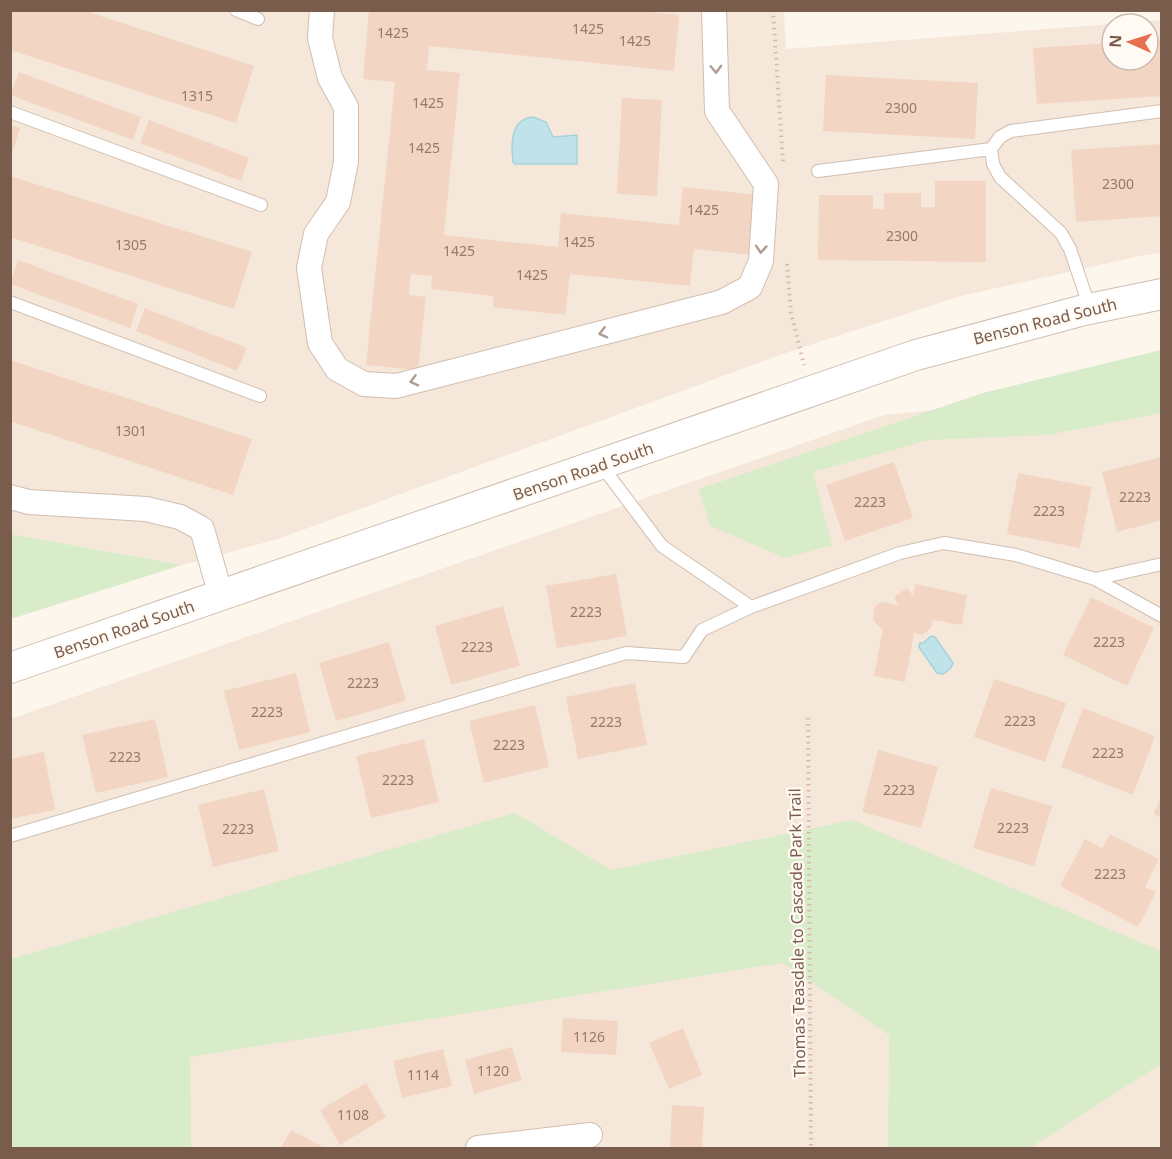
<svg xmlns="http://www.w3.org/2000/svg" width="1172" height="1159" font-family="'Noto Sans',sans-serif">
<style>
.residential{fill:#f5e8da}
.green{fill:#d8ecc9}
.water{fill:#bfe3e8;stroke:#a5d3da;stroke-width:1.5}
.building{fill:#f3d5c3}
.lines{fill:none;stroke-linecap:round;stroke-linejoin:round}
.service-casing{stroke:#d1beb0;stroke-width:14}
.minor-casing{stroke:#d1beb0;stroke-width:26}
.tertiary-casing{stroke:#d1beb0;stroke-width:32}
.path{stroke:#d9b8a5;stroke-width:4;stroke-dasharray:1.5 4.5;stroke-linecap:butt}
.service{stroke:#fff;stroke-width:12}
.minor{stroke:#fff;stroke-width:24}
.tertiary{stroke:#fff;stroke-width:30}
.oneway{stroke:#af9d94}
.labels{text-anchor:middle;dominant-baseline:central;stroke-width:4.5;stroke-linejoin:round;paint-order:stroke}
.number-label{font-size:14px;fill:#987a6a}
.street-label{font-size:16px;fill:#7a5c4d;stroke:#fffaf3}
</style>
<rect width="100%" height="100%" fill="#fdf6ec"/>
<path class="residential" d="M10 11H784L786 49 1112 24V60H1148V24H1113L1161 20V253L1140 256 961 296 791 351 278 539 182 565 11 534Z
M1161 387V1148H11L10 719 884 415Z"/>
<path class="green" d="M1161 350V413L1048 435 929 440 813 472 832 545 785 558 710 526 699 489 983 393Z
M11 534 182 565 11 619Z
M515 813 611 870 852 820 1161 951V1064L1030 1148H888L889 1035 783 963 190 1057 191 1148H11V959Z"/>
<path class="water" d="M533 117 546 122 553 137 577 135V164H515L513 162C511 145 510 119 533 117Z
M931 636 935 637 953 663 951 668 943 674 937 673 919 647 920 643H923Z"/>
<path class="building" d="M10 10H82L254 66 236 123 10 50Z
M369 10H635L679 15 674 71 429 46 427 70 460 73 444 235 558 247 561 213 679 225 683 187 758 195 752 255 694 249 690 286 570 274 565 315 493 307 494 296 431 289 432 276 411 274 409 295 426 297 418 370 366 365 395 82 363 79Z
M1162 40V96L1037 104 1033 48 1112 43V60H1148V41Z
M19 72 141 117 133 140 10 95Z
M826 75 978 83 975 139 823 131Z
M622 98 662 100 657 196 617 194Z
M149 120 249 158 241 181 140 143Z
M10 125 20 128 13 151 10 150Z
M1162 144V216L1076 222 1071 150Z
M10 176 252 252 234 309 10 237Z
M935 181H986V262L818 260 819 195H873V209H884V193H921V207H935Z
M18 260 138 304 130 328 10 284Z
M145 308 247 348 237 371 136 331Z
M10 360 252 439 233 495 10 421Z
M1162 457V520L1117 532 1102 472Z
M894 462 913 518 845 541 826 485Z
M1018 473 1092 487 1080 548 1007 534Z
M616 574 627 636 557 648 546 586Z
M915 584 967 595 962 625 933 620 931 628 922 635 914 633 905 682 874 676 883 628 879 627 873 620 875 606 882 602 899 605 894 597 907 588 913 596Z
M1091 597 1154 628 1127 686 1063 655Z
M503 606 520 666 451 685 435 626Z
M389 642 406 701 336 721 319 663Z
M296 673 310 732 239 750 224 691Z
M994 679 1066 703 1045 762 974 737Z
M635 683 647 745 578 759 566 697Z
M535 705 549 767 484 783 469 721Z
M1083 708 1155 736 1133 795 1061 767Z
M155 719 168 777 96 793 82 735Z
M424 739 439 802 371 818 356 756Z
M878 750 938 767 921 828 862 812Z
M44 752 55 810 10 819V759Z
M991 788 1052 806 1034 866 973 848Z
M264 789 279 851 213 867 198 805Z
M1162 796V818L1153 814Z
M1110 834 1159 859 1145 887 1156 892 1138 927 1060 886 1085 839 1102 848Z
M563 1018 618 1021 616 1055 561 1052Z
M683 1028 702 1075 669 1089 649 1043Z
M512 1047 522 1080 474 1094 465 1060Z
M443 1049 452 1086 402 1098 393 1061Z
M366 1083 386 1117 340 1145 320 1110Z
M672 1105 704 1107 702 1148H670Z
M291 1130 325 1148H281Z"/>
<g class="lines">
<g class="service-casing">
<path id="service" d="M236 10 258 19
M10 112 261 205
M991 149 993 164 1000 177 1061 233 1070 249 1090 308
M818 171 991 149 1000 137 1011 131 1162 111
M10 302 260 396
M601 465 662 546 751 607
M1095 579 1162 564
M10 836 626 653 684 657 702 630 751 607 900 553 944 543 1016 555 1095 579 1162 616"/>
</g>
<g class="minor-casing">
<path id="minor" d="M322 10 320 38 330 78 346 107V162L338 202 316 234 309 268 320 343 337 369 364 384 396 386 722 302 750 287 761 261 766 184 717 111 714 10
M10 497 29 502 146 509 180 517 202 529 221 596
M478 1148 590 1135"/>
</g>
<g class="tertiary-casing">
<path id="tertiary" d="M10 668 916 355 1084 310 1162 294"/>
</g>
<path class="path" d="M773 10 783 163
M787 264 791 313 804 365
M808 718 811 1148"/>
<use href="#service" class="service"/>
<use href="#minor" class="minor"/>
<use href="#tertiary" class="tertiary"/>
</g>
<defs><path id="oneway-chevron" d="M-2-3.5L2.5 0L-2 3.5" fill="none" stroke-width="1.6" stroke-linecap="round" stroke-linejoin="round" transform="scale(1.5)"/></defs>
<g class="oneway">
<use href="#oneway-chevron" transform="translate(716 69) rotate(88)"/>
<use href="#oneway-chevron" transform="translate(761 249) rotate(94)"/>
<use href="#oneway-chevron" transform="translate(603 333) rotate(166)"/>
<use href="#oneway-chevron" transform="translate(414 381) rotate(166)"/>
</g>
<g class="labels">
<g class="number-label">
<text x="588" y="28">1425</text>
<text x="393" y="32">1425</text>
<text x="635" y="40">1425</text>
<text x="197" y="95">1315</text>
<text x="428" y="102">1425</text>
<text x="901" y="107">2300</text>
<text x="424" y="147">1425</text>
<text x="1118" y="183">2300</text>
<text x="703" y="209">1425</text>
<text x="902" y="235">2300</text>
<text x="579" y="241">1425</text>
<text x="131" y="244">1305</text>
<text x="459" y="250">1425</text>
<text x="532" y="274">1425</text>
<text x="131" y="430">1301</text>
<text x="1135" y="496">2223</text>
<text x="870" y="501">2223</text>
<text x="1049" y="510">2223</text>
<text x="586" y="611">2223</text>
<text x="1109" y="641">2223</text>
<text x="477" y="646">2223</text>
<text x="363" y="682">2223</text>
<text x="267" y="711">2223</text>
<text x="1020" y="720">2223</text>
<text x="606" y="721">2223</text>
<text x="509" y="744">2223</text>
<text x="1108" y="752">2223</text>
<text x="125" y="756">2223</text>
<text x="398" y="779">2223</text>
<text x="899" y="789">2223</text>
<text x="1013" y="827">2223</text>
<text x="238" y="828">2223</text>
<text x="1110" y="873">2223</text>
<text x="589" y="1036">1126</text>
<text x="493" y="1070">1120</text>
<text x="423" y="1074">1114</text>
<text x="353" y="1114">1108</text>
</g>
<g class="street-label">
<text transform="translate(1045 321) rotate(-14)">Benson Road South</text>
<text transform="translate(583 471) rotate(-19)">Benson Road South</text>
<text transform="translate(124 629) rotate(-19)">Benson Road South</text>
<text transform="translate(797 933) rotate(-91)">Thomas Teasdale to Cascade Park Trail</text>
</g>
</g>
<rect width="1172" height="1159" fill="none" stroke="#7a5c4d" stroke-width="24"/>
<g transform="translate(1130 42) rotate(273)"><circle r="28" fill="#fffaf3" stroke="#cabbb1" stroke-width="1.5"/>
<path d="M0-4.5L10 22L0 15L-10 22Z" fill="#e76f51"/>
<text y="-9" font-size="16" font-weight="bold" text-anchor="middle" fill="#7a5c4d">N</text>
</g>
</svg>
